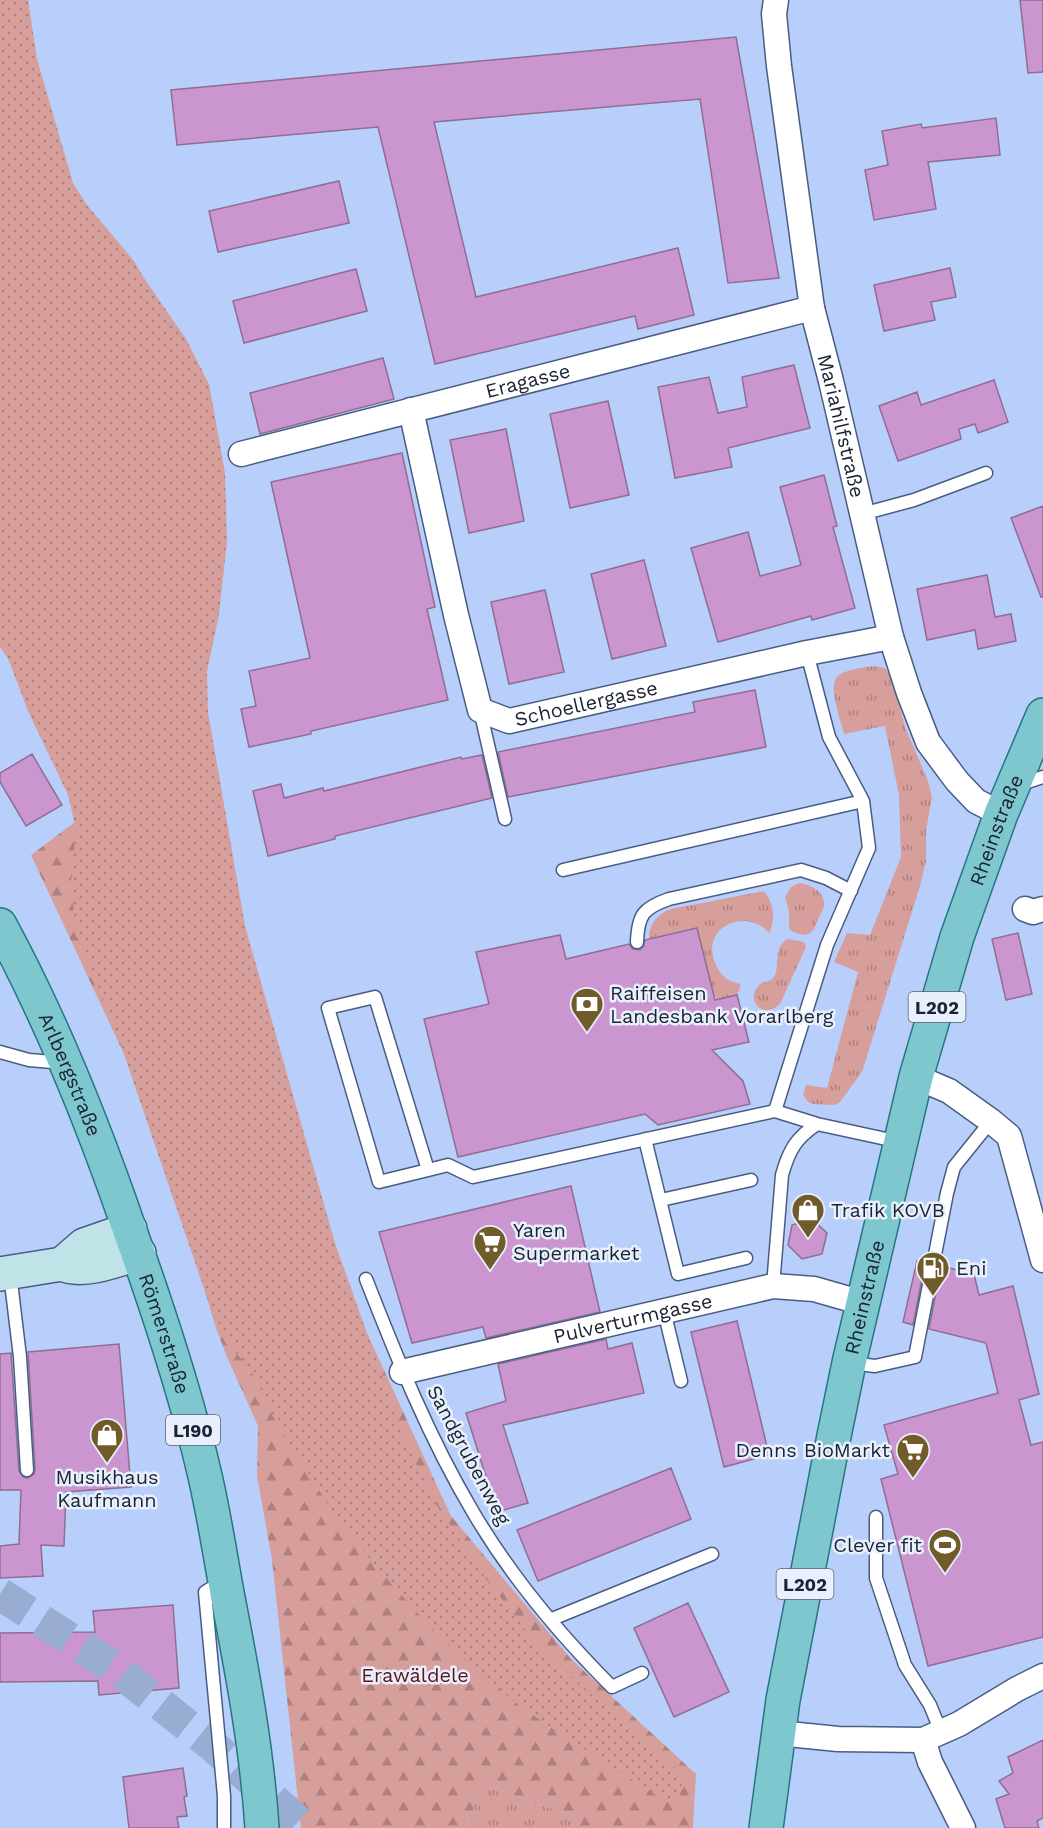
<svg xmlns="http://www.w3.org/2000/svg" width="1043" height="1828" font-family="'Work Sans',sans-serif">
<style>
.grass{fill:url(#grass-tufts)}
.forest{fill:url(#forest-firs)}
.park{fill:url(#park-dots)}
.building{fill:#cb95d0;stroke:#8e6e91;stroke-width:1.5}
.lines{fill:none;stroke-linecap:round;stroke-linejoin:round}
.motorway-tunnel{stroke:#99add3;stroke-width:33;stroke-dasharray:33 16;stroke-linecap:butt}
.service-casing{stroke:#495c82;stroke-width:15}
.minor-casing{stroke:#495c82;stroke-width:27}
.secondary-casing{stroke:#495c82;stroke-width:36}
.primary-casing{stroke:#247682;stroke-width:36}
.service{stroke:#fff;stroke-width:12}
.minor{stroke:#fff;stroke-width:24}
.secondary{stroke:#bfe3e6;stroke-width:33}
.primary{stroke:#7fc7ce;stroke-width:33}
.labels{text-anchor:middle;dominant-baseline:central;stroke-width:5;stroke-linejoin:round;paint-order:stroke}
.shield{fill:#e9f0fd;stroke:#596070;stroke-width:1.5}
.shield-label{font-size:18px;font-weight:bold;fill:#1b2333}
.street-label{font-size:20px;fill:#1b2333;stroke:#e9f0fd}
.poi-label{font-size:20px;fill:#1b2333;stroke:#e9f0fd;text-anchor:start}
.park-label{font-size:20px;fill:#5e1316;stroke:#e9f0fd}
</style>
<defs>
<pattern id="grass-tufts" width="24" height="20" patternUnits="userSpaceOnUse" patternTransform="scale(1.5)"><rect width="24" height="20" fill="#d79f9b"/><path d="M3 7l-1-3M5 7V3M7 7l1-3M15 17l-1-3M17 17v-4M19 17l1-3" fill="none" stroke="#ae817f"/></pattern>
<pattern id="forest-firs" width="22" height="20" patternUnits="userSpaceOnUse" patternTransform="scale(1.5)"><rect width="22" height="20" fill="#d79f9b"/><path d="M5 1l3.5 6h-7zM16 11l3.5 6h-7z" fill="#ae817f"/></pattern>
<pattern id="park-dots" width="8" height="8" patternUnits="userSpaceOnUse" patternTransform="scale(1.5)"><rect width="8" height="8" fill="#d79f9b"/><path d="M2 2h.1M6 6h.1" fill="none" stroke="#ae817f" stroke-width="1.8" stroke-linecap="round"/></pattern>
</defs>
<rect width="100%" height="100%" fill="#b9cffb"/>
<path class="grass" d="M873 666 885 668 892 677 905 727 928 781 932 797 926 831V861L920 886 862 1072 840 1102 835 1105 812 1104 808 1102 803 1095 806 1085 827 1088 858 972 834 962 847 933 870 935 901 857 899 795 885 726 844 734C841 722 828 686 837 677 845 669 862 668 873 666Z
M799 883C810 884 826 892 824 906 823 910 820 915 818 919 816 924 814 932 808 934 803 936 795 933 790 930L789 926V912L785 897 791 887Z
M764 891C774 903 776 919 769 933 746 906 698 928 716 965 722 977 727 981 740 984V988L737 995 718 999 714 996 697 928 649 939C649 924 657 914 671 909Z
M788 939 804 942 806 947 780 1004C761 1022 742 996 763 982 788 981 767 950 788 939Z
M484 1786 572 1815 581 1828H466L465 1826Z"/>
<path class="forest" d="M0 0 193 754 338 1270 451 1516 571 1659 696 1774 693 1828H581L572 1815 484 1786 465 1826 466 1828H301L272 1560 257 1476 258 1426 227 1357 216 1328 151 1112 31 855 95 807 25 684 0 647Z"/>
<path class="park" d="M0 0H28L37 59 73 183 87 205 134 261 142 275 186 339 209 384 225 473 227 541 219 614 207 672 208 712 245 926 335 1243 406 1443 436 1504 486 1579 536 1643 621 1722 679 1771C684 1780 681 1789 679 1799L664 1800 559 1733 520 1706 481 1674 428 1625 373 1563 329 1506 272 1415 258 1383 246 1364 234 1351 221 1326 214 1318 113 1022 87 960 75 924 71 883 76 829 68 795 28 711 0 637Z"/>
<path class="building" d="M1020 0H1043V72L1028 73Z
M736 37 779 278 728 283 700 99 434 122 476 297 678 248 694 315 638 329 635 316 435 364 378 127 177 145 171 90Z
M996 118 1000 155 928 162 936 209 874 220 865 170 888 165 882 131 921 124 922 128Z
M339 181 349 223 218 252 209 211Z
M950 268 956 297 931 302 935 320 884 331 874 285Z
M356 269 367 311 244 343 233 301Z
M383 358 394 399 260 434 250 393Z
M794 365 810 428 728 448 732 467 675 478 658 387 709 377 718 413 747 407 742 377Z
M994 380 1008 422 978 433 975 424 959 429 961 439 898 461 879 406 917 392 921 405Z
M608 401 629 495 570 508 550 414Z
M506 429 524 521 469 533 450 440Z
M402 453 435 607 427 609 448 700 311 731V734L249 747 241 709 256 706 249 671 310 658 271 482Z
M824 475 837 526 833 527 855 608 812 620 811 616 718 642 691 548 748 532 760 576 801 565 780 487Z
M1043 506V597H1041L1011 518Z
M644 560 666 646 612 659 591 574Z
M987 575 995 617 1011 614 1016 641 978 649 975 630 927 640 917 589Z
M545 590 564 672 509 684 491 602Z
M755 690 766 747 508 797 498 752 695 712 693 702Z
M32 754 62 805 26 826 0 782V773Z
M482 755 492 798 335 836V839L268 856 253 791 281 784 284 798 323 788 324 791 461 757 462 759Z
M697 928 715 1000 737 995 749 1042 712 1050 743 1081 750 1104 658 1125 645 1114 458 1157 424 1019 489 1004 476 952 560 935 566 959 629 944 633 949 640 950 644 946 645 940Z
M1018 933 1032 994 1006 1000 992 939Z
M571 1186 600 1312 486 1338 483 1327 412 1343 379 1232Z
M812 1219 827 1233 822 1254 802 1259 788 1245 792 1225Z
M917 1261 925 1263 913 1325 903 1322Z
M941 1266 974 1274 979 1295 1013 1286 1039 1394 1019 1400 1031 1445 1043 1442V1637L928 1666 881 1479 898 1474 884 1425 998 1393 986 1343 929 1329Z
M737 1321 769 1455 724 1467 691 1332Z
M606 1339 608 1349 632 1343 644 1393 503 1425 528 1503 497 1512 466 1413 506 1401 498 1364Z
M119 1344 131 1487 66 1492 64 1546 41 1545 43 1576 0 1578V1546L19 1544 21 1490H0V1354L11 1353 19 1471 23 1477 28 1478 34 1474 35 1469 28 1352Z
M671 1468 691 1519 538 1581 517 1530Z
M688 1603 729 1692 674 1717 634 1628Z
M173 1605 179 1688 99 1695 98 1681 0 1682V1633L95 1632 93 1611Z
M1043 1740V1818L1037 1821 1039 1828H1005L996 1799 1009 1794 999 1781 1013 1773 1008 1757Z
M183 1768 187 1796 184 1797 187 1816 177 1817 179 1828H129L123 1777Z"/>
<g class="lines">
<path class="motorway-tunnel" d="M0 1594 115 1668 212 1745 305 1828"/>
<g class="service-casing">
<path id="service" d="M862 514 914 500 986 473
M807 653 829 737 863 801 869 848 827 945 775 1111 817 1124 900 1142
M480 710 505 819
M1018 785 1043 777
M563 870 863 801
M637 942C638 915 643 908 669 899L801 870 826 878 851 891
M0 1052 29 1060 64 1063
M645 1139 678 1274 746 1258
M428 1170 379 1182 328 1008 375 997 428 1170 448 1165 473 1177 775 1111
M661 1200 751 1180
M10 1274 20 1357 27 1470
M366 1279C397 1358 429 1438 473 1512 510 1575 560 1635 612 1687L642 1673
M773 1286 782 1175C789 1150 796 1138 817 1124
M664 1311 681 1381
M850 1363 875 1366 915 1357 947 1193 954 1167 991 1121
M876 1517V1578L905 1665 930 1705 941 1732
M552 1619 712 1554
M224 1828V1796L205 1592 224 1580"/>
</g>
<g class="minor-casing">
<g id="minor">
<path id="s1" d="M776 0 774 14 779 66 812 308 831 381 891 637 909 693 928 742 957 781 976 801 1001 814"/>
<path id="s2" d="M411 410 456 615 480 710 509 721 807 653 891 637"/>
<path id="s3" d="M241 454 812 308"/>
<path d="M1025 909 1033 912 1043 909"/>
<path d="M916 1077 949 1091 991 1121 1009 1136 1043 1260"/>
<path id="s4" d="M402 1372 773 1286 814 1289 863 1303"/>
<path d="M778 1733 838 1739 923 1740 959 1724 1017 1689 1043 1676"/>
<path d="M923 1740 930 1762 963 1828"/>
</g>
</g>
<g class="secondary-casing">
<path id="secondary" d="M62 1264 84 1245 130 1229
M0 1274 62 1264C82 1274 118 1260 139 1253"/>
</g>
<g class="primary-casing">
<g id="primary">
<path id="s5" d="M0 925C53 1023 94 1126 130 1231 159 1312 186 1393 205 1476 214 1515 220 1554 227 1593 242 1670 257 1749 262 1828"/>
<path id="s6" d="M766 1828 783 1700 834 1436 849 1363 916 1077 957 937 1001 814 1043 715"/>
</g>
</g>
<use href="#service" class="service"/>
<use href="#minor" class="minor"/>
<use href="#secondary" class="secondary"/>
<use href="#primary" class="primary"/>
</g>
<defs>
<g id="bank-pin" transform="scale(1.725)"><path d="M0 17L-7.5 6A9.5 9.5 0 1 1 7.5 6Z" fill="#725b2b" stroke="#e9f0fd"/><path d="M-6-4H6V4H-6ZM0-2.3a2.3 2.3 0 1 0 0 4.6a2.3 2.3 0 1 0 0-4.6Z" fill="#fff"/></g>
<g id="shop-pin" transform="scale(1.725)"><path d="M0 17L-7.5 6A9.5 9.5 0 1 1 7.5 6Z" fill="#725b2b" stroke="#e9f0fd"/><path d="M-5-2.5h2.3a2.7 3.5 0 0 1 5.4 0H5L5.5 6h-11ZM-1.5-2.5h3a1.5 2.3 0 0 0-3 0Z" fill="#fff"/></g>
<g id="supermarket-pin" transform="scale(1.725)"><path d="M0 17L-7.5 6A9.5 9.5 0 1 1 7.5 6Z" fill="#725b2b" stroke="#e9f0fd"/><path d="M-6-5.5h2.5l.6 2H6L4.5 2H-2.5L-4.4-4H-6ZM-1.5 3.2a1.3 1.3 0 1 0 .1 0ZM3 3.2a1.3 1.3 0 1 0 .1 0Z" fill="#fff"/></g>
<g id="fuel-pin" transform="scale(1.725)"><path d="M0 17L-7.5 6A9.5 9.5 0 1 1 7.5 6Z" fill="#725b2b" stroke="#e9f0fd"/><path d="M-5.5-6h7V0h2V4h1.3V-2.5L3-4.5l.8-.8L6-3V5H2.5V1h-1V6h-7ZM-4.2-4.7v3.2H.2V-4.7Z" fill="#fff"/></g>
<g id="stadium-pin" transform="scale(1.725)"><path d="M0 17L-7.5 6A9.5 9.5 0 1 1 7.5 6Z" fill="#725b2b" stroke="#e9f0fd"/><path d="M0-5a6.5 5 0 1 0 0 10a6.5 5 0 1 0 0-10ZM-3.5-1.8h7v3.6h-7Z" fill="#fff"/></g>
</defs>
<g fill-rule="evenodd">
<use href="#bank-pin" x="587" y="1004"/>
<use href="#shop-pin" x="808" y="1210"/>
<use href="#supermarket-pin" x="490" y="1242"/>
<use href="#fuel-pin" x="933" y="1268"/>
<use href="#shop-pin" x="107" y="1435"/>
<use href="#supermarket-pin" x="913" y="1450"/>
<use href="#stadium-pin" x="945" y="1545"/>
</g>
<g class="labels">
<g class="shield">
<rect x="908.5" y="992" width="57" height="30" rx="4.5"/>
<rect x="166" y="1415" width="54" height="30" rx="4.5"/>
<rect x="776.5" y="1569" width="57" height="30" rx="4.5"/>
</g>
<g class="shield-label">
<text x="937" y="1007">L202</text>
<text x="193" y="1430">L190</text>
<text x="805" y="1584">L202</text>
</g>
<g class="street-label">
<text stroke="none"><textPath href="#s3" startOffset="296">Eragasse</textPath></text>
<text stroke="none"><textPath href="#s1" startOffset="432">Mariahilfstraße</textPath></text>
<text stroke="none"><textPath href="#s2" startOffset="418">Schoellergasse</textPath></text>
<text stroke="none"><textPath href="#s6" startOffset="1026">Rheinstraße</textPath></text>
<text stroke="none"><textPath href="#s5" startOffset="165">Arlbergstraße</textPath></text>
<text stroke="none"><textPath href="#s6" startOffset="540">Rheinstraße</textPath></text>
<text stroke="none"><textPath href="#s4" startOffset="237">Pulverturmgasse</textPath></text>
<text stroke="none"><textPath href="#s5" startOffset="441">Römerstraße</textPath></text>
<text transform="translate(469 1455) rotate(62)">Sandgrubenweg</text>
</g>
<g class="poi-label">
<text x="610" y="993">Raiffeisen<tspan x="610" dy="23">Landesbank Vorarlberg</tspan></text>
<text x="831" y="1210">Trafik KOVB</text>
<text x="513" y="1230">Yaren<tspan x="513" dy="23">Supermarket</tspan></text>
<text x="956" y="1268">Eni</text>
<text x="890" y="1450" text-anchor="end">Denns BioMarkt</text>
<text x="107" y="1477" text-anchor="middle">Musikhaus<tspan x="107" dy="23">Kaufmann</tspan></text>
<text x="922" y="1545" text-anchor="end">Clever fit</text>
</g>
<g class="park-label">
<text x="415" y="1675">Erawäldele</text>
</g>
</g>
</svg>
